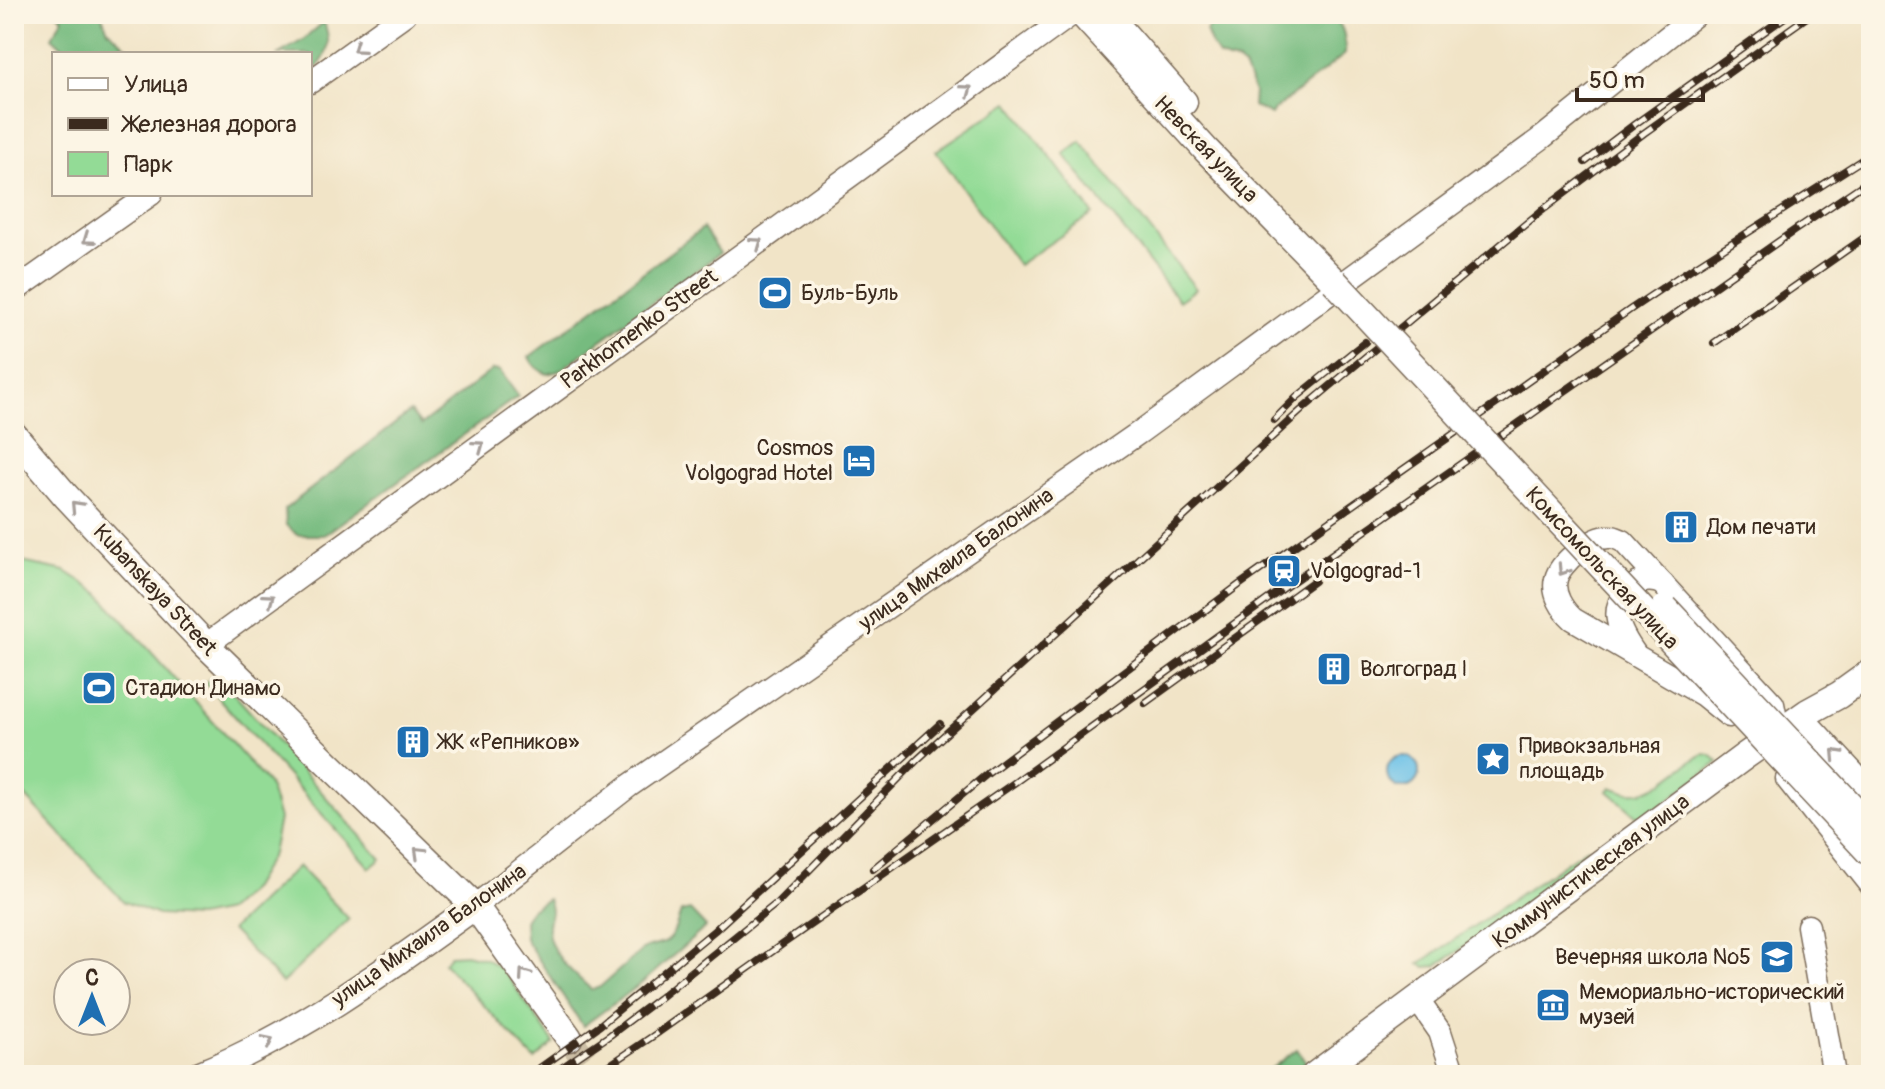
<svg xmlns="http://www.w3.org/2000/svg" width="1885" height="1089" font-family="Pangolin,sans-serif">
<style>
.green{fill:#93db96;stroke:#67825a;stroke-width:2}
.forest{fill:#76bb7f;stroke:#58724e;stroke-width:2}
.water{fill:#6bc1e8;stroke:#537683;stroke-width:2}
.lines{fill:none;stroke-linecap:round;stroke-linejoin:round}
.major-tunnel{stroke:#cdbfa5;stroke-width:26;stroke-dasharray:26 13;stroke-linecap:butt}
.minor-casing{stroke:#7b6b59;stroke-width:25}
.major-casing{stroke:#7b6b59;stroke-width:29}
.minor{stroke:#fff;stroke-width:22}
.major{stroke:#fff;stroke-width:26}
.rail-casing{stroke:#3b2a1e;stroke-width:8}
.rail{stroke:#fcf5e5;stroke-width:5;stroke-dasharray:15;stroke-linecap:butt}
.major-bridge-casing{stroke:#7b6b59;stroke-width:29;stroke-linecap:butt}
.major-bridge{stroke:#fff;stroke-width:26}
.oneway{stroke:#a79f9a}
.labels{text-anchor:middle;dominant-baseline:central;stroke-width:7;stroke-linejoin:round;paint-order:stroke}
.street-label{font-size:22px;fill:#3b2a1e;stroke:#fcf5e5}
.poi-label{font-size:22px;fill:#3b2a1e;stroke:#fcf5e5;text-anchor:start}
</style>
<rect width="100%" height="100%" fill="#fcf5e5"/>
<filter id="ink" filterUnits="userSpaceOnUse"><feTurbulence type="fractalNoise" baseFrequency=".0125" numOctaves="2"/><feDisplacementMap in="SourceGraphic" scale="16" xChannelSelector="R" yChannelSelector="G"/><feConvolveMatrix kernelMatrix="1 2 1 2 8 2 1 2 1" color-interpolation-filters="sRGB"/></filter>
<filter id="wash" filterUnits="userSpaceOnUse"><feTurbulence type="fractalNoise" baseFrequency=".006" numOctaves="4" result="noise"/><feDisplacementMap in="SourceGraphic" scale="32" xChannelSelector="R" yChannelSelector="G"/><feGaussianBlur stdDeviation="1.8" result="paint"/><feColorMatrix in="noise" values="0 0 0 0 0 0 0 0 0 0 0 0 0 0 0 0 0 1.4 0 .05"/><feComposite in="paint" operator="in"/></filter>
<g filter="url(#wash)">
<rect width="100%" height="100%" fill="#f1e4c7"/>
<path class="green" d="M1009 102 1093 214 1018 265 936 151Z
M1081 141 1196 289 1179 301 1064 154Z
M22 562 65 571 99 593 269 785 279 819 272 854 252 888 227 911 198 917 158 915 124 902 14 784V564Z
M211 678H220L381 859 370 868 205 683Z
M1704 754 1710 755 1719 762 1644 818 1637 816 1608 791 1611 787C1654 806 1670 770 1704 754Z
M1587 848 1589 858 1587 863 1436 966 1425 967 1419 964Z
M298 866 349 919 282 983 231 930Z
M466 954 486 959 503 970 554 1043 535 1060 444 963 450 955Z"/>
<path class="forest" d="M58 14H101L108 30 135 54H67L65 49 52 37 63 18Z
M1216 14H1306C1313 17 1318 16 1326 17 1345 19 1346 39 1345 54L1274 110 1271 115 1253 106 1254 92 1244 67 1238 62 1228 60 1219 56 1212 46 1206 31Z
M324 22C332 43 329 59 310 73V54H279L303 40Z
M703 228 720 253 559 371 547 374C539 370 533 366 529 357Z
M492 370 500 371 518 396 324 535H297L286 525 285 509 410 412 421 425Z
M548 899C555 918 547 914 548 930 549 954 575 975 592 990L600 987 642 950C649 945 655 947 663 943 674 938 677 923 681 912L690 910 706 927 642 983 583 1026 525 939 524 920 531 909Z
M1297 1049 1306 1062 1288 1075H1263Z"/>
<path class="water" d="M1387 772a16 16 0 1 1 32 0a16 16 0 1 1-32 0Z"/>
</g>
<g filter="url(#ink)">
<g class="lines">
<path class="major-tunnel" d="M569 1038 596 1075"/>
<g class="minor-casing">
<path id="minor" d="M310 82 405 14
M14 291 151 194
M206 645 1072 14
M1635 654C1628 644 1620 632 1618 620 1613 595 1640 572 1663 584
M1729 716 1703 695 1573 619C1563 610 1552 594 1556 579 1560 562 1594 535 1611 537 1615 537 1618 539 1623 541L1773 704 1777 724 1774 732
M1801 716 1871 792
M1787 779 1871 885
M475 906 629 786 1140 432 1543 137 1696 14
M1808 926 1834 1075
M1417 999 1440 1032 1454 1075"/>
</g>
<g class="major-casing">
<path id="major" d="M1082 14 1206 150 1334 281
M1107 14 1184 102
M14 435 66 496 206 645 475 906 569 1038
M198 1075C298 1035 388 969 475 906
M1315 1075 1745 756 1808 712 1839 695 1871 672"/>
</g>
<use href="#minor" class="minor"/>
<use href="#major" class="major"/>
<g class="rail-casing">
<path id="rail" d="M1585 162 1635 124 1789 14
M1714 343 1871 233
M1274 420 1297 397 1365 342
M1145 703 1314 581
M873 869 987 774 1239 585 1631 309 1683 274 1871 154
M530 1075 600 1025 715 930 940 724
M551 1075 610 1035 659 998 777 903 918 759 1305 407 1540 212 1644 133 1811 14
M595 1075 656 1034 784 943 1014 783 1292 582 1795 230 1871 179"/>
</g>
<use href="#rail" class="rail"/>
<g class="major-bridge-casing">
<path id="major-bridge" d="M1334 281 1871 854
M1665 608 1871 827"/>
</g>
<use href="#major-bridge" class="major-bridge"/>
</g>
<defs><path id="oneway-chevron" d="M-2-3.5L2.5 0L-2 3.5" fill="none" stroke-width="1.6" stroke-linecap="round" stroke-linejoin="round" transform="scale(2)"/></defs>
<g class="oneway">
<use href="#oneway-chevron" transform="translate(358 48) rotate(145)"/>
<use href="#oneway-chevron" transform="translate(967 90) rotate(-36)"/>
<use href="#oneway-chevron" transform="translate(88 239) rotate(145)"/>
<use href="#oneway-chevron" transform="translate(757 243) rotate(-36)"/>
<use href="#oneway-chevron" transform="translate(479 446) rotate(-36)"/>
<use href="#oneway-chevron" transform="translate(76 506) rotate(-133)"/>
<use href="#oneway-chevron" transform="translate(1563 570) rotate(123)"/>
<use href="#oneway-chevron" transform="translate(269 599) rotate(-36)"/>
<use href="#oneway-chevron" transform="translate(1836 754) rotate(-133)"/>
<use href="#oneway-chevron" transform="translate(419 852) rotate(-136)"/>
<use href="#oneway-chevron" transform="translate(524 974) rotate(-125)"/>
<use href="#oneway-chevron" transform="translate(268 1041) rotate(-27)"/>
</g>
</g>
<defs>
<g id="stadium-square" transform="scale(1.8)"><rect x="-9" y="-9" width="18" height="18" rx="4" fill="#1f6fb2" stroke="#fcf5e5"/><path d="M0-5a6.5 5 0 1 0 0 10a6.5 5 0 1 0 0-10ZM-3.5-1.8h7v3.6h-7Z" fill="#fff"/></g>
<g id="hotel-square" transform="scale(1.8)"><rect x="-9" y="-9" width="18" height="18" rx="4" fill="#1f6fb2" stroke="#fcf5e5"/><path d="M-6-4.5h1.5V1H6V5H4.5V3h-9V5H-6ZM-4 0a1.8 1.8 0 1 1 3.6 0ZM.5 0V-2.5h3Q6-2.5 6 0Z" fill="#fff"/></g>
<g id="building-square" transform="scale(1.8)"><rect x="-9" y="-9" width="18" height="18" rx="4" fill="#1f6fb2" stroke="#fcf5e5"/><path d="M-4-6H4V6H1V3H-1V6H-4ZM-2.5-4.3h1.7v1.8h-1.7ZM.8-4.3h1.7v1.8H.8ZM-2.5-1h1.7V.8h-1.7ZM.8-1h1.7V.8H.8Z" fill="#fff"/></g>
<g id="station-square" transform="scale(1.8)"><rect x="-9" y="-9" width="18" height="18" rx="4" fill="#1f6fb2" stroke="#fcf5e5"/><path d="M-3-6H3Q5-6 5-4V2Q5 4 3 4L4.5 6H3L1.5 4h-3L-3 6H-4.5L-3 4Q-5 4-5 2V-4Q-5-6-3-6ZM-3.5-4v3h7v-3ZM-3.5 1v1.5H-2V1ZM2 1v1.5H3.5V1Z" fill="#fff"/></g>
<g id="sight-square" transform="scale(1.8)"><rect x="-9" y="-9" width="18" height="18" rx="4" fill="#1f6fb2" stroke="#fcf5e5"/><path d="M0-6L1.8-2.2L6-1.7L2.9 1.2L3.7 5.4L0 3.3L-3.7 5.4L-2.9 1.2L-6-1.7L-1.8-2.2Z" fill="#fff"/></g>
<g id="school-square" transform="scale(1.8)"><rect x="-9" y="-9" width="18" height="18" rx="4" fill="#1f6fb2" stroke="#fcf5e5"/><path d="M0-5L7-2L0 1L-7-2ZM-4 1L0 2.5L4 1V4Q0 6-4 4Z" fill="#fff"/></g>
<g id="museum-square" transform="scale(1.8)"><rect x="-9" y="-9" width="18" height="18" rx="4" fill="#1f6fb2" stroke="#fcf5e5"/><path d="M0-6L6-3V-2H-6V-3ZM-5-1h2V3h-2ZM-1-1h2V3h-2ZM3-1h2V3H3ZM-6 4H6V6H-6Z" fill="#fff"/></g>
</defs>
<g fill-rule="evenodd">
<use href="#stadium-square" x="775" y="293"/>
<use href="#hotel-square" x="859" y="461"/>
<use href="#building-square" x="1681" y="527"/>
<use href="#station-square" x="1284" y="571"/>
<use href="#building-square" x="1334" y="669"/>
<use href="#stadium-square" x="99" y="688"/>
<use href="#building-square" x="413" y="742"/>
<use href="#sight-square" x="1493" y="759"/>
<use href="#school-square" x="1777" y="957"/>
<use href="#museum-square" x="1553" y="1005"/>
</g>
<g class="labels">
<g class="street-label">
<text transform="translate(1206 149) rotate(46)">Невская улица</text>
<text transform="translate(639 329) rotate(-36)">Parkhomenko Street</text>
<text transform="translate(956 559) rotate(-35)">улица Михаила Балонина</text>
<text transform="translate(1602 568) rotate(47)">Комсомольская улица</text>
<text transform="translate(155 590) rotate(47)">Kubanskaya Street</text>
<text transform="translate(1591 871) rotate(-37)">Коммунистическая улица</text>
<text transform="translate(429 935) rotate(-35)">улица Михаила Балонина</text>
</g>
<g class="poi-label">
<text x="801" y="293">Буль-Буль</text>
<text x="833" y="448" text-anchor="end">Cosmos<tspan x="833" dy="25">Volgograd Hotel</tspan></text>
<text x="1707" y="527">Дом печати</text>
<text x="1310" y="571">Volgograd-1</text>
<text x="1360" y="669">Волгоград I</text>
<text x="125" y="688">Стадион Динамо</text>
<text x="439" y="742">ЖК «Репников»</text>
<text x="1519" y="746">Привокзальная<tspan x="1519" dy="25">площадь</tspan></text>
<text x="1751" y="957" text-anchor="end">Вечерняя школа №5</text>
<text x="1579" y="992">Мемориально-исторический<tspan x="1579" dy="25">музей</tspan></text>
</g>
</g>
<rect width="1885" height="1089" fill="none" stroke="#fcf5e5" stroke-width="48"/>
<rect x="52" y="52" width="260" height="144" fill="#fcf5e5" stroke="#afa495" stroke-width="2"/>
<rect x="68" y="78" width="40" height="12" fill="#ffffff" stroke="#afa495" stroke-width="2"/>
<text x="124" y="92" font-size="24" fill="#3b2a1e">Улица</text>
<rect x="68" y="118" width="40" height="12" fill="#3b2a1e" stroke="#afa495" stroke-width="2"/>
<text x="124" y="132" font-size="24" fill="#3b2a1e">Железная дорога</text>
<rect x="68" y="152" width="40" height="24" fill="#93db96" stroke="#afa495" stroke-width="2"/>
<text x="124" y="172" font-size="24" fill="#3b2a1e">Парк</text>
<g transform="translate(92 997)"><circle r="38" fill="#fcf5e5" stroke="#afa495" stroke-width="2"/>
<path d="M0-6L14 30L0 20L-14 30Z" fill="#1f6fb2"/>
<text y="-12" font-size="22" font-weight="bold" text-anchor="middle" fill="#3b2a1e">С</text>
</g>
<path d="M1577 88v12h126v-12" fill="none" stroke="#3b2a1e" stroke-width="4"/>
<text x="1589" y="88" font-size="24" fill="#3b2a1e" stroke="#fcf5e5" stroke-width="6" paint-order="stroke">50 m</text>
</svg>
